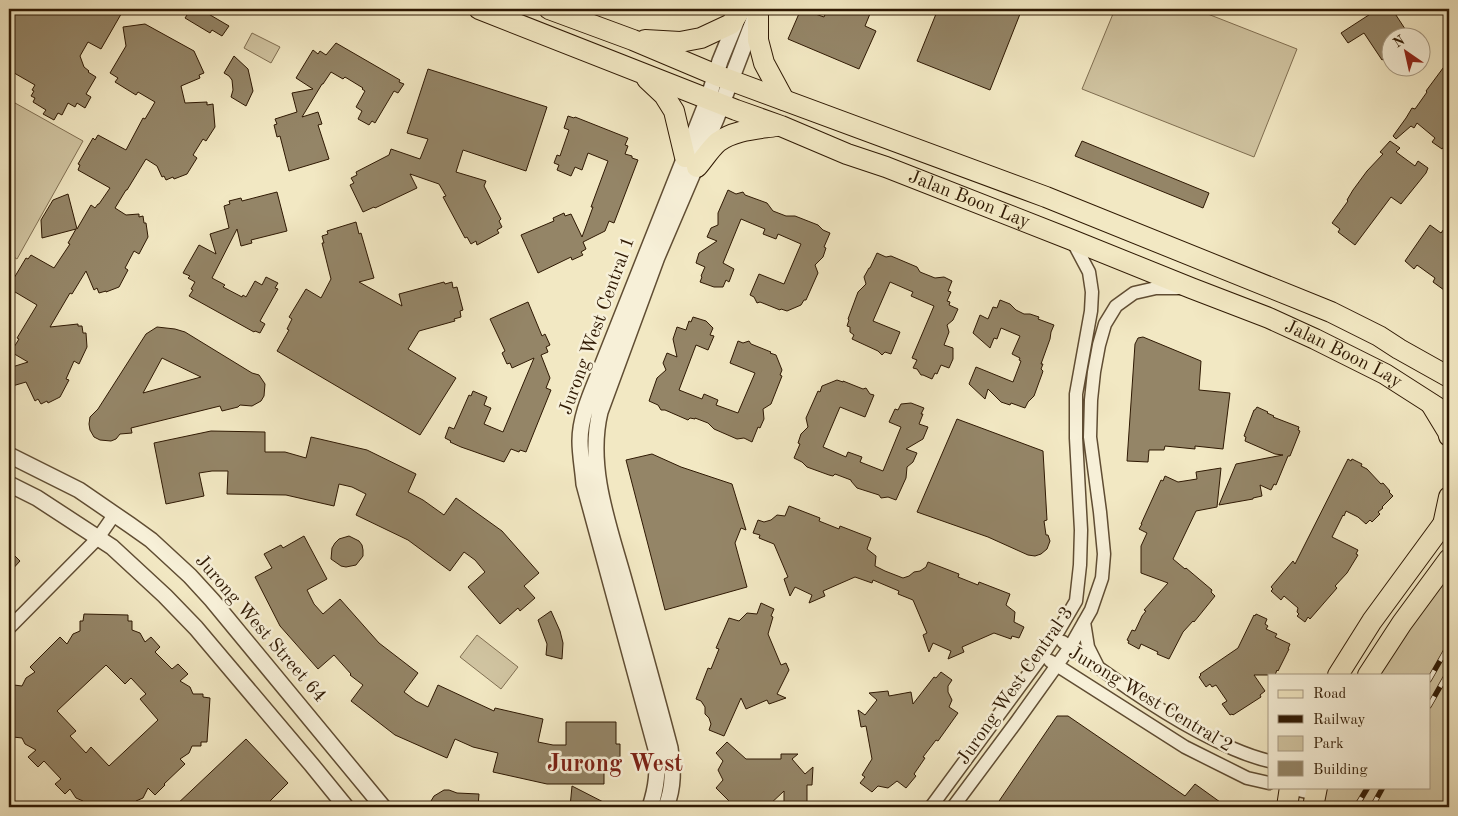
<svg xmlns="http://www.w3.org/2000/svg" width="1458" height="816" font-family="'Old Standard TT',serif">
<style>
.green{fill:#d1c5a2;stroke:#806f52}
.building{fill:#948567;stroke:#2f1903;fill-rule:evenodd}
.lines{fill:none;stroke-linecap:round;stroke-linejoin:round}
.minor-casing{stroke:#604d33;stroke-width:15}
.tertiary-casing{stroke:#604d33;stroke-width:18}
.primary-casing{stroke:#2f1903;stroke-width:22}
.minor{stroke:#f7f0d8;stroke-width:12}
.tertiary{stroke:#f7f0d8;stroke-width:15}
.primary{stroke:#f2e8c3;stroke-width:20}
.rail-casing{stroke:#2f1903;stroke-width:5.5}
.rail{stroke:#f7f0d8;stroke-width:4;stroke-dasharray:11;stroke-linecap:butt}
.labels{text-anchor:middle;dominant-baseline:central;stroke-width:5;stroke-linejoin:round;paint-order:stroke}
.street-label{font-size:19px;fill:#2f1903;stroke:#f7f0d8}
.district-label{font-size:24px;font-weight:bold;fill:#7a1f14;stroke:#f7f0d8}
</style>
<rect width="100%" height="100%" fill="#f2e8c3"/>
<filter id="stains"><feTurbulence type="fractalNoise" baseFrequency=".004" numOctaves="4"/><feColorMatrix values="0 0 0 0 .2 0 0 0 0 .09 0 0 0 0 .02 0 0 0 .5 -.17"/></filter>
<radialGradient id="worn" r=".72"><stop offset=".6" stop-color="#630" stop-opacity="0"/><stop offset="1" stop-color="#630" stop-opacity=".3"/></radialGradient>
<path class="green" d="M1115 9H1195L1297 49 1254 157 1082 89Z
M252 33 280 47 271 63 244 48Z
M15 103 83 141 17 259 9 254V114Z
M1449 562V807H1314L1317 787H1429V675H1372Z
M477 635 518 667 501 689 460 657Z"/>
<path class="building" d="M9 9H124L101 49 88 42 80 56 84 67 89 71 88 72 96 77 86 94 91 97 85 108 77 103 75 107 68 103 62 115 58 113 54 120 43 114 46 110 33 102 35 98 31 96 34 91 32 90 35 85 9 70Z
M176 9H200L229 26 222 36 212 30 210 33 185 18 187 15Z
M801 9 824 17 827 10 836 14 838 9H872L865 26 876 31 859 69 788 39Z
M938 9H1022L990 90 917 61Z
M1378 9H1392L1411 38H1390V55L1382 60 1364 33 1348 43 1341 33Z
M145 24 194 51 204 73 199 75 200 78 181 86 185 103 207 102V105L213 104 215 127 206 141 203 139 193 155 197 158 187 174 174 179 173 177 166 180 164 176 162 177 157 166 146 159 127 190H126L115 208 126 215 139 214V217L143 216 144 223H146L148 237 139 254 134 251 125 268 128 270 119 287 106 292V291L99 293 97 288 94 290 86 271 72 294 70 293 50 327 78 324V326H82L83 333H86L87 347 79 364 74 361 66 379 69 380 60 397 48 403 47 401 41 404 38 399 35 401 26 382 9 387V368L28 362 11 352 19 339 17 338 37 305 10 289 13 285 11 283 26 258 28 259 31 255 54 268 70 244 68 243 76 229 42 238 41 220 53 200 68 194 77 229 91 205 95 208 98 204H99L110 188 78 170 80 165 78 164 93 138 95 140 98 135 126 150 143 118 145 119 155 102 138 92 136 95 115 82 118 78 110 73 126 46 123 27Z
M336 43 400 80 399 82 404 84 398 93 394 91 375 123 372 121 369 125 358 119 362 111 356 107 365 91 362 89 363 88 345 77 343 79 331 72 323 84H322L302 117 318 112 322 124 318 125 329 159 289 171 280 136 277 137 274 125 277 124 275 119 297 112 292 93 313 89 296 78 313 50 318 54 320 51 326 55Z
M234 56 248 69 253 91 246 106 231 97 233 90 232 80 229 76 224 73Z
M1449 60V140L1442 149 1432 142 1435 138 1417 123 1414 128 1411 126 1396 139 1393 136 1406 118 1412 108 1415 109 1427 92 1426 91Z
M428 69 547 107 526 171 463 150 456 172 486 181 484 186 501 219 499 221 502 227 497 230 499 233 477 245 476 241 471 244 467 237 465 238 443 197 446 196 439 184 410 174 417 188 375 208 374 207 363 212 350 185 354 183 351 178 357 175 356 172 389 155 391 149 420 159 428 139 407 133Z
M568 116 574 118 575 117 628 138 625 145 628 146 625 154 632 156V158L638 160 614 223 609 221 605 231 583 242 586 249 581 252 583 255 572 260 571 257 538 273 521 235 554 221 553 218 564 213 565 216 571 214 582 237 593 207H591L608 161 588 153 582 170 575 167 571 176 557 170 559 165 554 163 557 155 560 156 569 130 564 128Z
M1082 141 1209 193 1203 208 1075 156Z
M1390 141 1400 148 1396 152 1415 166 1418 161 1428 168 1426 173 1401 204 1391 197 1355 245 1338 232 1340 229 1332 223 1348 201 1347 200 1353 190 1367 171 1383 154 1380 152Z
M728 190 736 194 743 192 745 195 767 203 773 211 786 216H795L818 225 823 230 830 233 824 247 826 248 823 257 815 265 818 273 806 300H804L801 305 787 311 781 309 780 310 760 302 757 303 754 297 750 295 759 274 784 284 801 244 778 234 776 239 763 234 765 229 741 219 723 263 734 269 729 282 726 280 723 287H714L700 282 702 277 701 276 705 267 696 263 699 253 717 241 707 237 711 228 718 225V213Z
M277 192 287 231 251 240 252 243 241 246 237 229 212 278 225 285 223 287 242 297 243 295 246 297 255 281 262 285 266 277 278 283 275 288 278 289 274 296 260 321 265 324 260 333 255 331 254 332 189 296 193 290 191 289 195 282 188 278 190 276 183 273 199 245 216 254 210 234 229 228 224 206 230 204 229 201 241 198 242 201Z
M356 222 359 234 361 233 374 278 359 282 402 306 399 294 444 282 445 284 452 282 453 288 457 287 463 310 460 311 461 317 454 319 455 321 419 331 408 349 456 378 420 435 277 351 289 330 287 329 292 319 289 317 306 289 321 298 331 279 322 243H324L322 236 328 234 327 231Z
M1449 222V286L1444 290 1433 282 1435 278 1417 265 1414 269 1405 261 1430 225 1441 233Z
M877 253 886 257 891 256 917 267 920 272 935 278 944 277 952 281 948 291 951 292 947 301 950 302 949 305 958 309 953 320 947 325 949 332 944 345 953 348V359L949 368 941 365 937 374 935 373 932 379 923 375H921L917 369 913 368 917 360 912 358 934 306 911 296 913 292 890 282 873 321 900 332 891 354 885 352 882 355 878 351 852 339 854 335 850 332V327L847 326 849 320 848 319 858 292 866 284 864 277 869 268H870Z
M1000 300 1010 304 1016 310 1024 314H1030L1039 317 1038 319 1054 325 1051 332 1050 339 1041 364H1043L1041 369 1043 371 1042 374 1034 396 1028 402 1025 408 1011 403 1010 405 1001 402 988 389 985 399 969 384 976 367 1013 382 1021 361 1019 360 1020 358 1012 354 1020 336 1001 328 997 339 994 338 990 348 973 333 980 315 988 319 993 307 997 308Z
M528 302 542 336 545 334 550 345 546 347 548 352 541 355 550 378 546 388 551 390 526 452 520 450 519 452 511 449 504 462 461 447 450 442 451 441 445 438 449 427 454 429 469 395 471 396 473 391 487 397 484 405 491 408 484 424 503 432 534 358 512 368 510 363 507 364 502 353 505 351 490 319Z
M693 317 706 321 713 328 710 335 714 336 708 350 696 345 679 390 702 399 704 394 718 400 716 405 738 413 755 373 730 363 738 341 743 343 749 341 751 344 771 352 770 353 776 355 782 370 780 375 782 376 771 404 763 409 764 419 760 428 758 427 752 442 744 438 737 439 714 429 708 423 695 418V419L690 418 688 420 665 410H661L658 405 649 401 657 378 666 370 663 363 667 353 677 357 673 339 677 327 686 330 689 321 691 322Z
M157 327 175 329 185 332 252 373 259 375 265 384 264 396 261 401 252 406 240 405 238 407 222 411 220 406 131 428 132 433 120 434 116 439 111 441 100 440 94 437 90 430 89 424 90 417 98 409 146 334ZM162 358 201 377 143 393Z
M1143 337 1201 361 1199 390 1230 393 1223 449 1195 446V449L1165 446 1164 450H1149L1148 462 1127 461 1135 344 1138 338Z
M837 380 843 382V381L863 389 866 388 870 394 874 395 865 417 840 407 823 447 846 457 848 452 862 457 860 462 883 471 901 427 889 422 895 409 898 410 901 404 911 403 924 408 921 414H923L919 424 928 427 923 439 906 449 917 453 913 462 907 467 906 478 896 500 888 497 881 498 879 495 857 488 851 481V480L835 474 833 476 829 475 807 467 802 462 794 458 800 444 798 443 801 434 808 427 806 418 818 391 820 392 822 386Z
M1257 407 1268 412 1267 413 1274 416 1273 417 1299 427 1298 430 1300 431 1290 456H1288L1276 485 1274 484 1271 490 1260 485 1262 496 1253 498V499L1219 505 1236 464 1283 455 1275 454 1245 441 1246 437 1244 436 1254 410H1255Z
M957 419 1043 451 1047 520 1044 521 1046 535H1048L1050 541 1047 549 1041 554 1035 556 1028 555 988 537 917 512Z
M211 431 265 432V452H285L306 458 311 437 367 450 416 474 408 492 423 500 444 515 456 498 502 531 539 573 524 586 535 598 520 611 518 608 500 624 468 587 485 572 475 560 464 552 450 571 408 540 356 515 366 494 352 487 339 484 334 506 286 495 227 494 228 471H212L199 473 204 496 166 504 154 443Z
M652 454 681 467 732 484 746 530 741 528 735 543 747 587 665 610 626 460Z
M1348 459 1351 461 1352 459 1362 464 1361 466 1367 469 1381 484 1383 483 1390 491 1389 492 1393 496 1382 507 1383 508 1378 512 1380 514 1372 522 1370 520 1366 524 1358 517 1346 511 1344 516 1343 515 1332 537 1358 550 1356 554 1358 555 1347 573 1335 586 1337 588 1310 619 1308 617 1305 622 1297 616 1299 614 1297 612 1298 608 1284 596 1281 600 1271 591 1273 589 1271 587 1293 561 1295 564Z
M1221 468 1217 507 1196 511 1173 559 1185 569 1186 568 1212 590 1211 592 1215 596 1194 622 1193 621 1183 632 1169 659 1157 654 1158 652 1141 644 1139 649 1128 643 1129 641 1127 640 1132 630 1135 631 1142 616 1146 611 1144 610 1168 583 1141 573V546L1147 533 1139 529 1142 524H1141L1161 480 1163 481 1165 476 1178 482 1197 479 1196 472Z
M789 506 820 518 819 521 839 529 840 526 871 538 867 549 876 556 875 566 885 571 903 578 909 576 914 572 920 571 926 567 928 562 959 574 958 577 978 585 979 582 1010 594 1006 605 1015 612 1014 622 1024 627 1019 638 1012 636 1011 639 994 633 962 647 964 652 948 659 951 651 933 643 929 652 923 635 927 633 913 600 898 594 899 591 873 580 872 583 855 577 823 591 825 596 809 603 812 595 795 587 790 596 784 579 788 577 774 544 759 538 760 535 753 533 758 520 764 522 771 520 777 515 785 516Z
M304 536 327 579 307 590 314 604 323 614 340 599 379 643 418 673 404 692 416 701 428 707 438 685 494 711 495 708 543 719 538 742 553 745H566V722H616V744H620V763H604V784H547L493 772 498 753 473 747 455 739 447 758 395 735 351 701 363 685 350 675 351 674 334 655 318 669 280 626 255 577 272 568 264 554 281 545 283 548Z
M349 536 359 541 362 545 363 550V556L356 565 346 567 341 566 331 559 332 548 335 543 339 539Z
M9 550 20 561 9 573Z
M761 603 774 609 771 616 773 617 768 634 781 665 786 663 789 670 777 694 786 698 769 704 767 700 746 709 741 698 724 736 709 730 711 724 709 718 705 714V707L701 701 696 699 708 668 711 669 719 649 716 648 729 618 739 621 747 613 757 614Z
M551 611 560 631 563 643 562 659 546 655 547 644 538 620Z
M84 614 128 615V621H132V630L140 633 145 642 151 637 160 647 155 652 172 669 178 664 188 674 180 681 190 687 193 694H203V697L210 698 207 742H201V746H192L189 753 180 759 185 764 164 784 165 785 155 795 148 788 143 798 136 801 135 807H83V801L76 798 70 789 65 794 55 784 61 779 44 761 38 767 28 757 36 750 25 744 22 738 13 737V734H9V689H14V685L22 686 26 678 35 672 30 667 60 637 67 644 73 634 80 631V621H83ZM106 665 125 684 131 678 146 694 140 699 158 720 109 766 91 747 86 753 70 736 76 731 57 711Z
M1256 614 1267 619 1265 624 1268 626 1266 629 1277 634 1275 637 1290 644 1288 649H1289L1278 671 1277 670 1275 675H1254L1265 691 1260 695 1261 697 1233 715 1232 714 1230 715 1222 704 1227 701 1216 685 1212 687 1210 684 1206 687 1199 677 1201 675 1200 674 1238 648 1254 615 1255 616Z
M941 672 952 680 948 686V692L952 700 949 707 958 713 938 741 936 740 923 757 925 758 914 774 916 776 906 788 897 781 888 788 878 786 872 792 860 783 865 777 862 775 872 759 866 726 861 727 858 710 865 715 877 700 869 693 888 691 889 696 911 692 913 704 934 677 936 678Z
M1057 716H1068L1185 796 1195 784 1227 807H995Z
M246 739 288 783 264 807H174Z
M727 742 746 759H781V754H798L792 759 805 774 813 767 812 785H807V807H784V791L767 807H725L730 802 716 788 723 780 718 770 723 761 716 753Z
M572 786 613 807H570Z
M444 790H449L457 793 479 794 478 807H430L431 801 434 796Z"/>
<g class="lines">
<g class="minor-casing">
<path id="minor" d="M1084 622 1088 647 1098 667
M9 628 98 538 114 515
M1063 642C1107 674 1151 706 1199 732 1222 744 1244 755 1269 761
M1050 661 1185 747 1247 778 1269 783
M1286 787 1315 794
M931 807 1042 656 1059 630 1076 601 1080 565 1081 530 1076 438V394L1091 311 1092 292 1089 272 1072 240
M953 807 1017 721 1070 647 1091 610 1102 578 1104 554 1100 512 1090 437 1091 400 1094 372 1099 345 1105 324 1116 306 1134 293 1156 288H1181"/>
</g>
<g class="tertiary-casing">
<path id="tertiary" d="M9 455 79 490 130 525 151 540 190 576 212 600 383 807
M9 484 37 498 112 547 165 596 196 628 223 660 311 764 346 807
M650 807C657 786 658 771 656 749L584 484C583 470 580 455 580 441 580 415 593 389 602 366L708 99 720 61 738 17
M666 807C674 786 673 770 670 748 656 694 641 641 626 587 611 531 586 470 600 412L657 257 716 119 755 17"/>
</g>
<g class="primary-casing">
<g id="primary">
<path id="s1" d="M479 9 736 110 781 126 847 154 886 167 1072 240 1191 288 1269 318 1315 339 1385 374 1449 415"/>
<path d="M549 9 633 40 716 75 1046 197 1331 312 1379 336 1399 349 1449 377"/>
<path d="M758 9V40L764 63 784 100"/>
<path d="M645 40 680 42 701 38 731 24 741 9"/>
<path d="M647 79 664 95 674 111 685 157"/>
<path d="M697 167C704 159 710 149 718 142 734 130 757 129 776 126"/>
<path d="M1431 404 1448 432 1449 436"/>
<path d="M1443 525 1449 497"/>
<path d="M1338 675 1372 621 1449 516"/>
<path d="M1368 675 1402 623 1449 559"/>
<path d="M1287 807 1290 787"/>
<path d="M1313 807 1317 787"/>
</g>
</g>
<use href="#minor" class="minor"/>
<use href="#tertiary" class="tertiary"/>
<use href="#primary" class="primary"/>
<g class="rail-casing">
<path id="rail" d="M1429 680 1449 645
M1429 706 1449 671
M1356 807 1368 787
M1372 807 1383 787"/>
</g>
<use href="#rail" class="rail"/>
</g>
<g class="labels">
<g class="street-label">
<text stroke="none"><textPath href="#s1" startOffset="526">Jalan Boon Lay</textPath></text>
<text transform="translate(598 326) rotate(-70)">Jurong West Central 1</text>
<text stroke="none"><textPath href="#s1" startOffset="931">Jalan Boon Lay</textPath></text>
<text transform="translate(260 629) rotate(49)">Jurong West Street 64</text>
<text transform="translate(1016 686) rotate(-55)">Jurong West Central 3</text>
<text transform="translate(1150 700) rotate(31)">Jurong West Central 2</text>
</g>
<g class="district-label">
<text x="615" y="765">Jurong West</text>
</g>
</g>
<rect width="1458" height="816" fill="none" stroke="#f2e8c3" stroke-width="30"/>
<rect x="10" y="10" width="1438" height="796" fill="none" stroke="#2f1903" stroke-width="2.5"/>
<rect x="15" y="15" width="1428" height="786" fill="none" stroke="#2f1903"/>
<rect x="1268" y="674" width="162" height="115" fill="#f7f0d8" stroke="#a79a83"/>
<rect x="1278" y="690" width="25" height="8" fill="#f2e8c3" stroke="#a79a83"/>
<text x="1313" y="698" font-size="15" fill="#2f1903">Road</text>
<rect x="1278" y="715" width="25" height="8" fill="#2f1903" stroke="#a79a83"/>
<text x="1313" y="724" font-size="15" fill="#2f1903">Railway</text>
<rect x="1278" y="736" width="25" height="15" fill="#d1c5a2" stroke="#a79a83"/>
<text x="1313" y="748" font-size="15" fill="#2f1903">Park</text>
<rect x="1278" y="761" width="25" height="15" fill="#948567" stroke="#a79a83"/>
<text x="1313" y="774" font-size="15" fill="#2f1903">Building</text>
<g transform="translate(1406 52) rotate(326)"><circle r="24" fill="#f7f0d8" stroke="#a79a83"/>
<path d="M0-4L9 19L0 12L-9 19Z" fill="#8f2418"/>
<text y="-8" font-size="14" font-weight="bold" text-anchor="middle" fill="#2f1903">N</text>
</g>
<rect width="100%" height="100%" filter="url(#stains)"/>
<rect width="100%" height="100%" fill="url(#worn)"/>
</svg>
